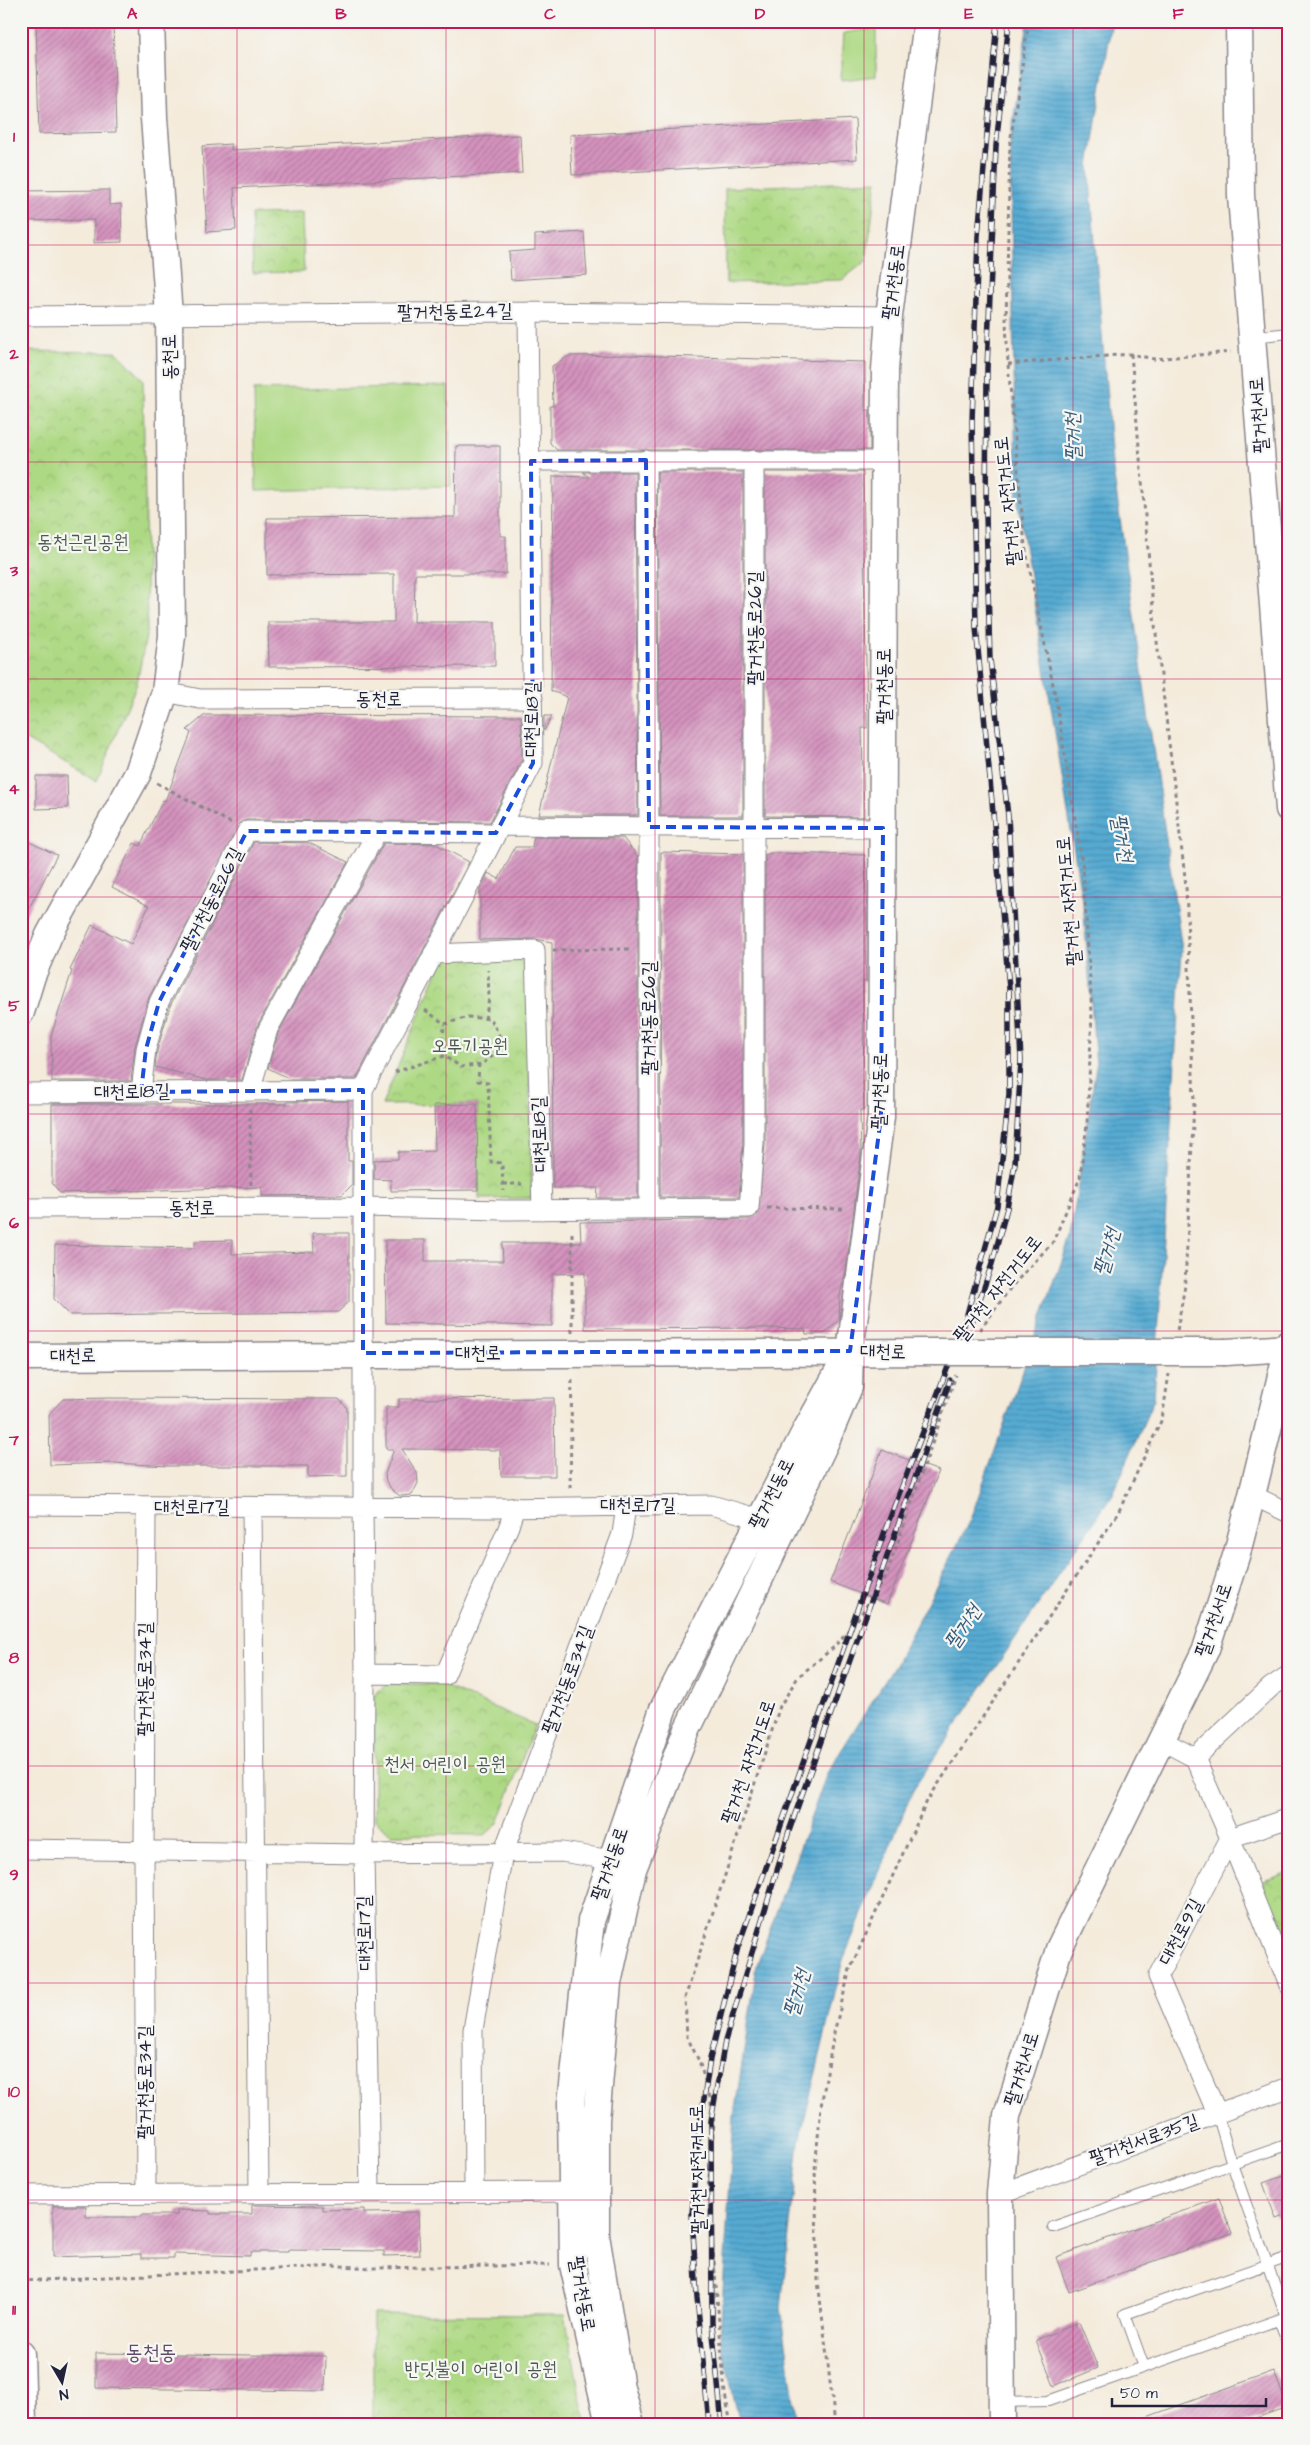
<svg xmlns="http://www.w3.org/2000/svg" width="1310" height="2445" font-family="'Architects Daughter','Poor Story',sans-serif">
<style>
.park{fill:url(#park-crowns);stroke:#687e60}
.pitch{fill:#aed984;stroke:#687e60}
.water{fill:url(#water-rules);stroke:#3c6687}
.building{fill:url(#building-hatch)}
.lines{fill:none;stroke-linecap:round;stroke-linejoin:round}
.lane-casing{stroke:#8b868b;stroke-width:12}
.street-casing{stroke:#8b868b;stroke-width:21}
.secondary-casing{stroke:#8b868b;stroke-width:29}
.path{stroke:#8b868b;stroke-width:3;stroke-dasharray:4 4;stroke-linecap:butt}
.lane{stroke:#fff;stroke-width:10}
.street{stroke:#fff;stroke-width:19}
.secondary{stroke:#fff;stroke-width:26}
.rail-casing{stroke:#22223b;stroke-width:5.5}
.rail{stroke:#f6f6f2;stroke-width:4;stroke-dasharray:11;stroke-linecap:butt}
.secondary-bridge-casing{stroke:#8b868b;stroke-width:29;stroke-linecap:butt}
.secondary-bridge{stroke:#fff;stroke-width:26}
.marked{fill:none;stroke:#1d4ed8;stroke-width:4;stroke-dasharray:10 6;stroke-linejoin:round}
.grid{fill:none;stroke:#c2185b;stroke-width:1;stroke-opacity:0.55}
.labels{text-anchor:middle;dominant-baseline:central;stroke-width:4.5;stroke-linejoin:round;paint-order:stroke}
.street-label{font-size:19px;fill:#22223b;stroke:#f6f6f2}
.park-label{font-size:19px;fill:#4c5951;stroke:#f6f6f2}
.water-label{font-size:20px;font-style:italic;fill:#375978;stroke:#f6f6f2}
.quarter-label{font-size:21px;fill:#614a69;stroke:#f6f6f2}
.neatline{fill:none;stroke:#c2185b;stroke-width:2}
.grid-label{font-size:16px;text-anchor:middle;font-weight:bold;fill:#c2185b}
</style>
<defs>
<pattern id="park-crowns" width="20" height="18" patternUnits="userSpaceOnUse" patternTransform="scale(1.25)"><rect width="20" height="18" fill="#aed984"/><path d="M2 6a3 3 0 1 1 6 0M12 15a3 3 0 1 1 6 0" fill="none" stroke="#95ba73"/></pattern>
<pattern id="water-rules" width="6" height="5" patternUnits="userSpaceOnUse" patternTransform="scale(1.25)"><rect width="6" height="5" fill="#57abd3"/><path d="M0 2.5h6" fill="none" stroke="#488bac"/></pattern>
<pattern id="building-hatch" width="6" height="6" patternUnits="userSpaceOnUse" patternTransform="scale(1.25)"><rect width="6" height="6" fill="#d593be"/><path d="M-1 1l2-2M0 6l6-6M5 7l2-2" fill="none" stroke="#ac789c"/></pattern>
</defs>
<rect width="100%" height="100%" fill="#f6f6f2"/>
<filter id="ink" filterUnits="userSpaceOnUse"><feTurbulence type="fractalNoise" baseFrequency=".02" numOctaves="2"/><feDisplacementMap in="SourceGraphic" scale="10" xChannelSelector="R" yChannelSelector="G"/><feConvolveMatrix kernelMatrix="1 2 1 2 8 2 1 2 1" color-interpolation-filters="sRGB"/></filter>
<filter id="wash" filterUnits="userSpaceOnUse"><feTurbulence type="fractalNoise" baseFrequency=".0096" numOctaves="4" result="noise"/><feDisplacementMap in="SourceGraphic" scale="20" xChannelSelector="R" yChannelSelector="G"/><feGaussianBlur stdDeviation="1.12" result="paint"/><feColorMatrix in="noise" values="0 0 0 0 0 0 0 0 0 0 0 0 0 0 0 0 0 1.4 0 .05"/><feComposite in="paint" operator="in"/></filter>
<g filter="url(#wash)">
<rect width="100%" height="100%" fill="#f4ebdb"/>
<path class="park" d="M877 181 866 261 842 280 726 283 725 188Z
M302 213 304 272 253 273 251 214Z
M21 351 117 352 143 379 147 631 137 683 97 781 21 737Z
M443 957H527L532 1198 479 1199 477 1104 382 1105Z
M387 1684H440L535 1725 498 1823 485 1835 391 1834 374 1820V1695Z
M1289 1872V1958L1261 1882Z
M373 2314 565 2315 582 2406 588 2424H373Z"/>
<path class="pitch" d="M876 28V76L841 80 844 33Z
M448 386 451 486 256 491 254 390Z"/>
<path class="water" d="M1028 21H1112L1089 166 1112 463 1182 950 1154 1399 1113 1494 914 1788 843 1960 799 2142 781 2307 797 2424H740L720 2338 734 2116 757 1965 827 1773 895 1665 970 1520 1070 1238 1096 1066 1084 913 1016 489 1010 143Z"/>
<g id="blocks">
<path class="building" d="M36 21H113L116 132 39 134Z
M855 119 857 159 572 175 570 135Z
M520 135 522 173 234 188 236 230 207 232 202 146 231 144V150Z
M109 190V205L121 204 122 242 94 243V220L21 221V191Z
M584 232 587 275 511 280 509 252 535 250V235Z
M627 355 865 362V410H870V450H557L550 443V406H553L552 366 569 356Z
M456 446H500V536H506V574H415L414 622H495V666L269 667 268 622H394V574L267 575V518L455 517Z
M583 472H635L638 815H539L567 697 551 691 553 476 589 477Z
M657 472H743V816H660Z
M765 472H863L867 728H862L864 817 765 816Z
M205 715 521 716 522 760 490 822 247 820 241 822 149 997 135 1046 131 1081H52L51 1036 72 971 70 970 92 925 131 944 149 906 112 887 134 843 140 846 163 800 165 801 191 733 187 730Z
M544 716H552L544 731Z
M36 776H67L68 808 36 809Z
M534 837 623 838 638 857V1198H597L598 1188H553L552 942 535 939 480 940V889L488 873 499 879 515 847H532Z
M21 838 57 855 21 923Z
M254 842 309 843 348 862 258 1024 242 1080H206L155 1067 157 1051 170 1006Z
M384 843 436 844 469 862 356 1079H290L268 1068 278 1033Z
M661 852 743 854V1144L739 1197H660Z
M771 853 865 855 867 935H865L866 981H863L864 1110H860L861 1155 846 1270 840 1295 839 1320 824 1334H806L805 1329 767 1328 585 1329V1273L552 1274V1326L386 1323 385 1240H425V1261H503L502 1243H581L580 1222 749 1219 758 1214 765 1144V855Z
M348 1101V1161H352V1185L342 1195 262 1196V1187L60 1193 52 1183V1104H287V1102Z
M477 1104 478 1190 391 1191V1180L374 1179V1160L398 1159V1152L435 1151 434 1105Z
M313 1233H349V1302L338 1312 70 1315 54 1299 55 1245 195 1248V1241L232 1240V1254L314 1252Z
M108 1398 339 1399 347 1408V1476L308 1477V1466H169L113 1463 50 1465 49 1414 63 1399Z
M554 1398 555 1476H501L500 1450 402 1449 417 1473 418 1483 412 1495 400 1496 392 1490 386 1481 385 1474 394 1449H386V1407H399V1399Z
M882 1450 939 1471 887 1604 830 1582Z
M1289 2174V2214L1276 2219 1263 2183Z
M1219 2198 1232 2233 1069 2292 1056 2257Z
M252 2205 323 2206V2210L364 2209V2213L418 2212 420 2255 384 2256V2251L288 2250V2252H250V2256L174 2254V2258H141V2254L53 2257V2206H86V2217H141V2215H177V2210L210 2211V2214H252Z
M1079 2322 1098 2368 1054 2386 1036 2340Z
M96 2353 326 2356 325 2391 96 2388Z
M1274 2371 1287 2407 1239 2424H1133V2422Z"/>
</g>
</g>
<g filter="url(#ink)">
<use href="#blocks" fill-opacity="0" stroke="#8b868b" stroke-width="1"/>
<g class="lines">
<g class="lane-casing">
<path id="lane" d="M1253 337 1289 333
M1217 2113 1232 2164 1286 2317
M1053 2227 1289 2144
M1278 2320 1289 2348
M1144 2367 1125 2314 1289 2257
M1003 2402 1048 2401 1289 2316"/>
</g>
<g class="street-casing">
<path id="street" d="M21 316 528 312 889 316
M646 460 649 827V1209
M531 461H885
M165 692 200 699 533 698
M500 826 883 828
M433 954 535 950 542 1210
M250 1091 268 1029 377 832
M141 1092 146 1049 159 1002 247 831 496 833
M21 1093 363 1090
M21 1208 362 1207 504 1210 749 1208 754 1144V460
M1252 1495 1289 1513
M21 1505 493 1508 711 1505 760 1519
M252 1508 259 2193
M365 1674 445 1675 509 1526 515 1507
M1161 1740 1195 1758
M1195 1758 1230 1838 1289 1985
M1195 1758 1271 1687 1289 1675
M21 1849 364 1854 562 1852 611 1860
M1217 2113 1158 1976 1230 1838 1289 1818
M474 2192 473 2030 503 1853 622 1534 626 1506
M370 2193 364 1854 365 1674 363 1508V1090L533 763 528 312
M146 2194 144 1851 146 1507
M1000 2194 1289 2087
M21 2195 573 2192"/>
</g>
<g class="secondary-casing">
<path id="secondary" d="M1239 21 1241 196 1289 809
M21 1012 32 976 49 935 138 773 165 692 172 636 169 315 154 118 151 21
M1226 1352 1289 1348
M21 1357 934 1352
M21 2354 23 2424
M609 2424 573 2265 571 2103 591 1921 663 1709 806 1430 847 1356
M631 2424 621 2388 596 2235V2120L608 1983 633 1869 686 1732 826 1441 849 1387 850 1351 881 1117 885 370 889 316 927 21
M1002 2424 1000 2194 1007 2116 1059 1949 1206 1649 1237 1553 1252 1495 1289 1343"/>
</g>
<path class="path" d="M1131 354 1153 608 1186 886 1194 1103 1185 1285 1177 1331
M1008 364 1131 354 1154 359 1231 352
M157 783 231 823
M553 950 629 949
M425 1010 445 1024 468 1017 491 1019 499 1035 497 1053 482 1064 461 1067 444 1056 441 1043 445 1024
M485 1019 489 999 488 970
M479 1064 478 1081 488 1083 491 1162 502 1163 503 1191
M395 1072 444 1056
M250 1109 251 1188
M503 1184H522
M767 1208 846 1209
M980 1330 1011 1287 1053 1242 1080 1178 1087 1124 1092 1013 1083 869 1056 700 1025 546 1008 364 1006 321 1010 143 1029 21
M572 1333V1229
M570 1488 572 1376
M21 2281 340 2266 374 2268 550 2265
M731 2424 725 2394 708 2189 714 2123 710 2097 699 2061 687 2037 685 1998 780 1706 798 1677 834 1647 857 1620 886 1576 956 1375
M835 2424 818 2281 815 2169 821 2106 834 2033 850 1969 927 1801 1118 1513 1162 1419 1169 1374"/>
<use href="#lane" class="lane"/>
<use href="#street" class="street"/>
<use href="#secondary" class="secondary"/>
<g class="rail-casing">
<path id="rail" d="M972 1322 992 1264 1007 1208 1015 1164 1021 1060 1008 816 990 659 986 515 987 369 996 146 1009 21
M709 2424 697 2297 692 2215 697 2145 710 2059 738 1947 886 1528 964 1325 997 1206 1009 1094V988L976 627 972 422 978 236 997 21
M722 2424 712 2324 711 2121 725 2041 789 1831 950 1380"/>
</g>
<use href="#rail" class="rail"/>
<g class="secondary-bridge-casing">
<path id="secondary-bridge" d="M934 1352H1226"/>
</g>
<use href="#secondary-bridge" class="secondary-bridge"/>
</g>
</g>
<path class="marked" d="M646 460 649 827 883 828 881 1117 850 1351 363 1353V1090L141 1092 146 1049 159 1002 247 831 496 833 533 763 531 461Z"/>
<path class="grid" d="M237 21V2424M446 21V2424M655 21V2424M864 21V2424M1073 21V2424M21 245H1289M21 462H1289M21 679H1289M21 897H1289M21 1114H1289M21 1331H1289M21 1548H1289M21 1766H1289M21 1983H1289M21 2200H1289"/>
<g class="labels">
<g class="street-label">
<text transform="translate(894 282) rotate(-83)">팔거천동로</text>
<text transform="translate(455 312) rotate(-1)">팔거천동로24길</text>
<text transform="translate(170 357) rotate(-91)">동천로</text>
<text transform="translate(1259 415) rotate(-94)">팔거천서로</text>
<text transform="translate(1008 501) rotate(-96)">팔거천 자전거도로</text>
<text transform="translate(755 628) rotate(-90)">팔거천동로26길</text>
<text transform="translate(884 686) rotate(-90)">팔거천동로</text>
<text x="379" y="699">동천로</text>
<text transform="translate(532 719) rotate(-89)">대천로18길</text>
<text transform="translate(212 900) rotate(-63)">팔거천동로26길</text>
<text transform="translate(1069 901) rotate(-95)">팔거천 자전거도로</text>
<text transform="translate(649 1018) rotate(-90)">팔거천동로26길</text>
<text transform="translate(880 1091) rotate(-88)">팔거천동로</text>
<text transform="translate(132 1092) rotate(-1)">대천로18길</text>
<text transform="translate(540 1134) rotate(-92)">대천로18길</text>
<text x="192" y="1208">동천로</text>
<text transform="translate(998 1289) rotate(-52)">팔거천 자전거도로</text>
<text transform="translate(883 1352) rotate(1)">대천로</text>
<text x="478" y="1353">대천로</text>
<text transform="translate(73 1356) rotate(-1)">대천로</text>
<text transform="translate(772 1494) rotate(-63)">팔거천동로</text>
<text x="638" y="1505">대천로17길</text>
<text x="192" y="1507">대천로17길</text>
<text transform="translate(1214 1620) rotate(-71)">팔거천서로</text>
<text transform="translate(145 1679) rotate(-90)">팔거천동로34길</text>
<text transform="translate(568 1680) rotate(-70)">팔거천동로34길</text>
<text transform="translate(749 1762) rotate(-71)">팔거천 자전거도로</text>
<text transform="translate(610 1864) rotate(-71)">팔거천동로</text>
<text transform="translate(1181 1932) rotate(-62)">대천로9길</text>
<text transform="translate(365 1933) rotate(-91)">대천로17길</text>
<text transform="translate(1022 2069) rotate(-73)">팔거천서로</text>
<text transform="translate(145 2082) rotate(-90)">팔거천동로34길</text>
<text transform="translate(1144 2140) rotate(-20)">팔거천서로35길</text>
<text transform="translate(698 2169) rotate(-91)">팔거천 자전거도로</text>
<text transform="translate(582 2294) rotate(80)">팔거천동로</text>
</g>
<g class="park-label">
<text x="83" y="542">동천근린공원</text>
<text x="470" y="1046">오뚜기공원</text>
<text x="445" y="1764">천서 어린이 공원</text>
<text x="481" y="2369">반딧불이 어린이 공원</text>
</g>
<g class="water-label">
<text transform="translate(1073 437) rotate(-91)">팔거천</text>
<text transform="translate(1122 838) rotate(80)">팔거천</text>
<text transform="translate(1107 1252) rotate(-74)">팔거천</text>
<text transform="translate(963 1627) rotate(-56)">팔거천</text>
<text transform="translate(797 1993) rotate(-74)">팔거천</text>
</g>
<g class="quarter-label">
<text x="151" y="2352">동천동</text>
</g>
</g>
<rect width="1310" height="2445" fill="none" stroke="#f6f6f2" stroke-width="55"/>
<g transform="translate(62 2382) rotate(171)" stroke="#f6f6f2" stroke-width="4" paint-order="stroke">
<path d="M0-4L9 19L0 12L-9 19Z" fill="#22223b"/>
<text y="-8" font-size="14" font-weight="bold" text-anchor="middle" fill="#22223b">N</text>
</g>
<path d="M1112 2398v8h154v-8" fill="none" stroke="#22223b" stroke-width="2.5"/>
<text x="1120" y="2398" font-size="15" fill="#22223b" stroke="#f6f6f2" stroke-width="4" paint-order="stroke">50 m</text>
<rect x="28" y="28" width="1254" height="2390" class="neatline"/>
<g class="grid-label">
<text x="132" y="19">A</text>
<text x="341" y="19">B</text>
<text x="550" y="19">C</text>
<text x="760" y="19">D</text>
<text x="969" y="19">E</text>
<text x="1178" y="19">F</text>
<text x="14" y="142">1</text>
<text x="14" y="359">2</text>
<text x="14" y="576">3</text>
<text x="14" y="794">4</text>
<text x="14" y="1011">5</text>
<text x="14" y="1228">6</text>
<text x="14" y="1445">7</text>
<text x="14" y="1663">8</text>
<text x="14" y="1880">9</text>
<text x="14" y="2097">10</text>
<text x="14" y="2315">11</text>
</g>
</svg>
